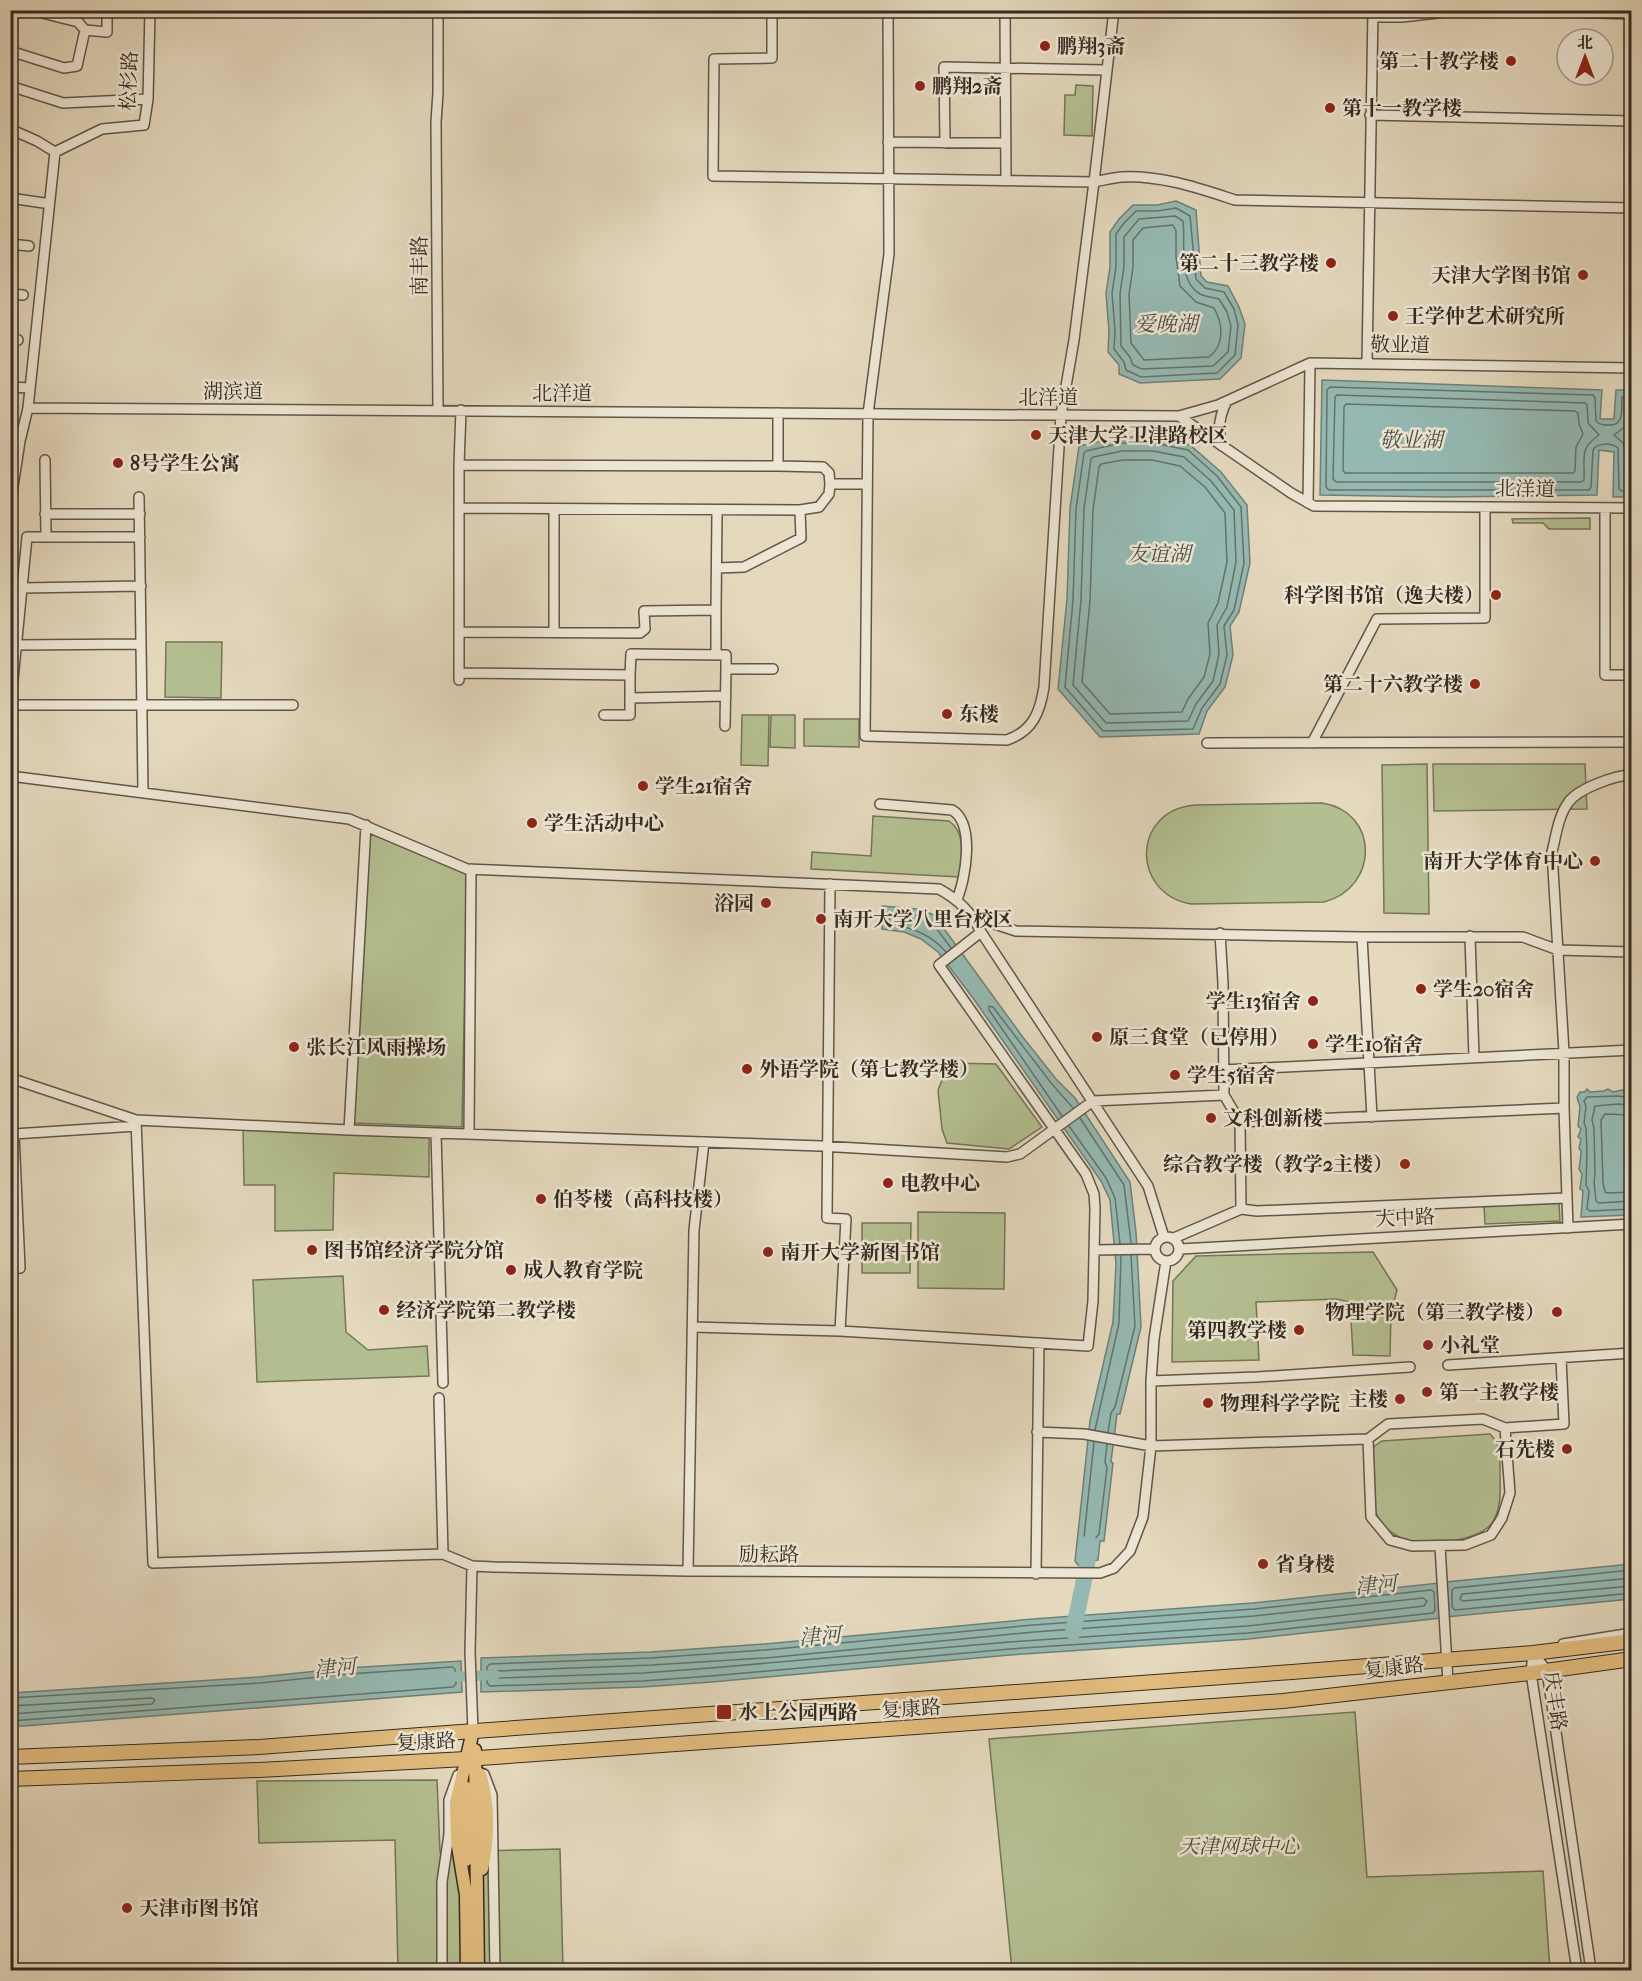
<svg xmlns="http://www.w3.org/2000/svg" width="1642" height="1981" font-family="'IM FELL French Canon','Noto Serif SC',serif">
<style>
.green{fill:#b4bf91;stroke:#747559;stroke-width:1.5}
.water{fill:#95b9b2;stroke:#6f8078;stroke-width:1.5}
.lines{fill:none;stroke-linecap:round;stroke-linejoin:round}
.shore{stroke:#65726a;stroke-width:1.5}
.canal{stroke:#95b9b2;stroke-width:10}
.river{stroke:#95b9b2;stroke-width:16}
.minor-casing{stroke:#615648;stroke-width:12}
.major-casing{stroke:#352b21;stroke-width:15}
.highway-casing{stroke:#352b21;stroke-width:16}
.minor{stroke:#ede6d4;stroke-width:9}
.major{stroke:#e2bc7e;stroke-width:12}
.highway{stroke:#e2bc7e;stroke-width:14}
.poi-dot{fill:#8f2418;stroke:#ede6d4;stroke-width:2}
.labels{text-anchor:middle;dominant-baseline:central;stroke-width:5;stroke-linejoin:round;paint-order:stroke}
.poi-label{font-size:20px;font-weight:bold;fill:#352b21;stroke:#ede6d4;text-anchor:start}
.street-label{font-size:20px;fill:#352b21;stroke:#ede6d4}
.park-label{font-size:20px;font-style:italic;fill:#4e4937;stroke:#ede6d4}
.water-label{font-size:21px;font-style:italic;fill:#4d4e45;stroke:#ede6d4}
</style>
<rect width="100%" height="100%" fill="#e4d8bd"/>
<filter id="stains"><feTurbulence type="fractalNoise" baseFrequency=".00333" numOctaves="4"/><feColorMatrix values="0 0 0 0 .2 0 0 0 0 .09 0 0 0 0 .02 0 0 0 .5 -.17"/></filter>
<radialGradient id="worn" r=".72"><stop offset=".6" stop-color="#630" stop-opacity="0"/><stop offset="1" stop-color="#630" stop-opacity=".3"/></radialGradient>
<path class="green" d="M1076 85 1093 86 1092 136 1064 135 1065 95H1075Z
M1590 518V529H1549L1543 523H1513L1512 519Z
M166 642H222L221 698 165 697Z
M742 715H769L768 766 741 765Z
M771 715H795V748L770 747Z
M804 719H859V747L804 746Z
M1427 764 1429 914 1384 913 1382 765Z
M1433 764H1585L1587 809 1434 811Z
M1322 803C1380 812 1379 888 1324 902L1191 904C1130 893 1132 810 1195 805Z
M873 816 949 821C967 833 961 858 959 877L811 869 812 852 871 856Z
M369 833 467 872 462 1127 352 1123Z
M949 1063 996 1064 1042 1127 1009 1149 947 1143 942 1129 938 1090Z
M243 1125 429 1131V1177L334 1173 333 1230 275 1231V1185H244Z
M1559 1202 1560 1221 1485 1224 1484 1206Z
M918 1212 1005 1213 1004 1289 918 1288Z
M862 1223H911L910 1273H862Z
M1373 1252 1397 1290 1391 1314 1390 1356 1353 1355 1350 1302 1336 1299 1256 1302 1259 1360 1172 1362 1173 1281 1196 1256Z
M343 1276 346 1332 368 1350 427 1346 429 1376 257 1382 253 1280Z
M1490 1434C1501 1444 1500 1460 1500 1473 1500 1490 1502 1508 1492 1523 1480 1540 1435 1545 1415 1542 1401 1540 1384 1530 1378 1517 1368 1498 1372 1469 1372 1448L1382 1441Z
M1355 1712 1367 1877 1543 1871 1550 1970H1012L989 1739Z
M437 1780 440 1852 560 1849 563 1970H398L395 1840 259 1843 257 1781Z"/>
<path class="water" d="M1176 201 1196 210 1201 276 1207 282 1228 286 1239 307 1245 324 1241 358 1220 379 1140 383 1119 374V365L1108 352 1109 331 1106 293 1110 267V232L1119 219 1133 205H1157Z
M1322 380 1602 390 1600 419H1614L1616 390H1631V497H1613L1614 452 1599 450 1597 495 1442 497 1320 495Z
M1120 437H1154L1190 445 1221 472 1247 505 1250 563 1239 612 1230 626 1233 655 1225 687 1207 711 1199 734 1100 737 1058 689 1067 599 1070 508 1079 446Z
M882 906 917 909 934 915 1022 1036 1056 1079 1075 1098 1130 1182 1136 1232 1141 1327 1120 1414H1117L1111 1462 1113 1463 1104 1541H1100L1098 1560C1091 1560 1089 1566 1078 1565L1075 1561 1090 1421 1113 1322 1116 1264 1110 1200 1101 1181 973 998 938 952 921 939 904 932 882 929Z
M1587 1089 1590 1092 1604 1091 1608 1089 1613 1092 1622 1090 1631 1093V1215L1581 1217 1583 1191 1580 1189 1582 1174 1579 1169C1580 1163 1581 1157 1581 1151L1579 1148 1581 1139 1578 1137 1581 1129 1578 1126 1580 1107 1577 1097 1580 1092H1585Z
M1631 1564V1599L1446 1617V1582Z
M1439 1583 1441 1618 1249 1639 1010 1655 712 1682 643 1687 481 1692V1658L651 1652 765 1644 1033 1619 1253 1603Z
M461 1661 462 1692 11 1727V1693L259 1677 347 1668Z"/>
<g class="lines">
<path class="shore" d="M1176 208 1190 216 1196 279 1205 288 1224 292 1234 309 1238 325 1235 355 1217 373 1141 377 1126 370 1124 362 1114 349 1115 331 1112 293 1116 267V234L1124 223 1136 211H1157Z
M1175 216 1183 221C1186 243 1177 281 1200 294 1206 297 1213 297 1219 299L1227 312 1231 326 1228 352 1213 366 1142 369 1133 365 1130 357 1121 346 1120 293 1124 267V237L1139 219Z
M1173 225 1176 231V257L1180 286 1196 302 1214 308C1223 324 1225 345 1209 357L1144 360 1131 343 1129 294 1133 268V240L1143 228Z
M1337 395 1585 403 1587 405 1588 423 1599 435C1579 449 1585 456 1584 480L1581 482H1336L1333 479 1335 397Z
M1632 395 1622 397C1621 408 1625 425 1610 425 1604 425 1600 425 1596 421L1595 398 1593 395 1330 387 1327 390 1326 487 1329 490H1589L1591 487 1593 450C1598 442 1612 443 1618 448L1619 489 1622 491 1632 492
M1632 403 1629 405 1627 425 1614 435 1623 443 1627 449V481L1632 484
M1346 404 1575 411 1578 413 1579 424 1583 434 1576 447 1575 471 1573 473H1345L1343 470 1344 407Z
M1121 443H1153L1188 450 1217 476 1241 507 1244 563 1234 610 1224 626 1227 655 1220 684 1202 708 1193 729 1103 731 1065 687 1073 600 1076 509 1084 453 1086 451Z
M1122 451H1153L1184 457 1211 481 1234 510 1236 562 1227 607 1217 625 1219 654 1213 681 1196 704 1188 721 1106 723 1073 685 1081 600 1084 509 1091 459 1093 457Z
M1123 460H1152L1180 466 1205 487 1225 513 1227 562 1218 603 1208 623 1210 654 1204 677 1188 699 1182 712 1110 714 1082 682 1090 601 1093 510 1099 467 1101 464Z
M946 952C932 935 910 927 890 924L889 914 916 915 930 920 951 948
M1632 1098 1618 1096 1587 1097 1584 1101 1586 1107 1584 1123 1586 1128 1587 1151 1586 1185 1589 1191 1587 1209 1590 1211 1632 1209
M1632 1106 1619 1104 1595 1106 1592 1120 1594 1128 1595 1174 1594 1182 1596 1201 1599 1203 1632 1201
M1632 1115 1605 1114 1601 1120 1603 1182 1605 1192 1608 1193 1632 1192
M1062 1116 989 1010V1006L993 1007 1051 1083 1073 1108
M1080 1118 1124 1185 1131 1243
M1069 1126 1106 1178 1115 1198 1120 1244
M1095 1430 1119 1323 1121 1256
M1108 1432 1111 1413 1115 1407 1135 1326 1131 1255
M1094 1442 1082 1556 1084 1559 1092 1554 1094 1540 1099 1534 1107 1468 1105 1462 1107 1444
M1632 1570 1454 1588 1452 1590V1607L1455 1610 1632 1593
M1632 1578 1462 1594 1460 1599 1463 1601 1632 1586
M1431 1590 1434 1592 1435 1610 1433 1613 1248 1633 1010 1649 711 1676 643 1681 490 1686 487 1683V1667L490 1664 651 1658 765 1650 1033 1625 1254 1609Z
M1423 1598 1427 1601 1424 1606 1247 1626 1009 1642 711 1668 643 1673 498 1678 495 1675 498 1671 652 1665 766 1658 1034 1632 1254 1616Z
M10 1698 260 1683 348 1674 452 1667 455 1669 456 1684 453 1687 10 1721
M10 1706 152 1698 155 1700 152 1704 10 1714"/>
<path class="canal" d="M448 1677 495 1675"/>
<path class="river" d="M1073 1632 1087 1566 1089 1543"/>
<g class="minor-casing">
<path id="minor" d="M30 10 78 22 85 30
M335 10 438 12
M772 10V58L714 59 713 176 1094 182 1074 340 1061 415 1044 687C1040 712 1033 731 1007 740L865 736 868 414 889 254 888 10
M1005 10 1006 181
M1114 10 1094 182C1103 180 1112 178 1121 177 1161 175 1198 188 1235 200L1632 208
M1508 10 1632 14
M1373 17H1402L1464 10
M10 51 64 68 77 66 85 30 107 32V10
M10 86 63 103 148 99
M1370 115 1632 121
M10 129 37 141 55 152
M888 142 1006 143
M945 143 944 67 1105 70
M10 198 44 203
M10 244 29 246
M10 294 23 295
M10 340H18
M1367 363 1373 10
M10 387 30 388
M28 408 1179 416 1291 493 1314 506 1632 508
M438 410 436 122 438 93V10
M1179 416 1218 405 1310 363 1632 368
M1222 446C1217 430 1219 416 1227 401
M45 460 46 536
M459 465 778 466V413
M778 466 823 467 829 473 830 484
M139 497 143 792
M1308 503 1310 363
M10 506 20 441 28 408 55 152 102 129 144 125 148 99 150 10
M459 508 800 510
M1605 508V675H1632
M554 509V632
M45 514H140
M717 568 744 567 801 538 800 510 819 507 829 494 830 484H867
M22 588 141 586
M716 610 717 513
M459 632 640 633 645 629 644 611 716 610V655
M16 645 141 644
M459 673 630 675 631 654 726 655V669H773
M459 680V465L461 410
M631 698 726 696
M11 705H293
M10 710 27 537H140
M604 715H630V675
M725 726 726 669
M1207 743 1632 742
M1312 743 1377 619 1485 618V507
M10 776 349 819 467 869 939 889C959 900 971 912 981 932L1148 1186 1164 1237
M880 804 952 810C975 823 966 878 957 899
M830 884 827 1218 846 1219 840 1331
M973 917 1016 931 1362 937H1523L1558 950 1632 952
M1220 933 1223 983 1224 1095
M1470 936 1474 1057
M1362 937 1372 1117
M1223 1070 1632 1050
M10 1078 136 1120 349 1130 821 1146 1007 1157 1020 1154 1093 1101 1224 1095 1240 1122 1241 1209 1174 1238
M136 1120 153 1563 443 1554 472 1566 494 1567 688 1571 1100 1573 1114 1568 1130 1551 1143 1517 1151 1446V1381L1154 1339 1166 1261
M1240 1122 1564 1108
M349 1130 366 825
M436 1133 443 1383
M469 1134 471 869
M1241 1209 1257 1211 1566 1198
M1568 1228 1564 1108V1052L1552 852C1556 836 1558 817 1568 803 1577 789 1615 775 1632 775
M1155 1249a12 12 0 1 1 24 0a12 12 0 1 1-24 0Z
M1180 1249 1632 1224
M1094 1250 1155 1249
M10 1269 20 1268 14 1134 136 1126
M693 1327 840 1331 1088 1346 1093 1301 1095 1208 1094 1194 1086 1174 939 965 981 932
M1448 1365 1632 1353
M1151 1381 1257 1377 1410 1367
M439 1398 443 1554
M1483 1419 1505 1428 1510 1493 1502 1518 1491 1535 1465 1545 1412 1546 1390 1540 1371 1517 1368 1439 1388 1424Z
M1505 1428 1564 1424 1561 1358
M1037 1432 1084 1434 1151 1446 1368 1439
M1440 1546 1448 1682
M472 1566 470 1652 473 1731
M688 1571 694 1230 704 1142
M1036 1574 1039 1343
M1563 1644 1632 1633
M1533 1653 1547 1671 1591 1970
M1533 1653 1531 1673 1577 1970
M484 1774 492 1795 495 1970
M442 1970V1882L449 1834V1800L458 1775"/>
</g>
<g class="major-casing">
<path id="major" d="M475 1750 478 1970
M480 1774C490 1806 489 1837 482 1869
M465 1787 466 1860
M467 1970 466 1895 457 1840 456 1803 473 1731"/>
</g>
<g class="highway-casing">
<path id="highway" d="M10 1757 259 1747 447 1733 1292 1672 1533 1653 1632 1641
M10 1779 259 1770 466 1759 1283 1701 1531 1673 1632 1659"/>
</g>
<use href="#minor" class="minor"/>
<use href="#major" class="major"/>
<use href="#highway" class="highway"/>
</g>
<g class="poi-dot">
<circle cx="1045" cy="46" r="6"/>
<circle cx="1511" cy="61" r="6"/>
<circle cx="920" cy="86" r="6"/>
<circle cx="1330" cy="108" r="6"/>
<circle cx="1331" cy="263" r="6"/>
<circle cx="1583" cy="275" r="6"/>
<circle cx="1393" cy="316" r="6"/>
<circle cx="1036" cy="435" r="6"/>
<circle cx="118" cy="463" r="6"/>
<circle cx="1496" cy="595" r="6"/>
<circle cx="1475" cy="684" r="6"/>
<circle cx="947" cy="714" r="6"/>
<circle cx="643" cy="786" r="6"/>
<circle cx="532" cy="823" r="6"/>
<circle cx="1595" cy="861" r="6"/>
<circle cx="766" cy="903" r="6"/>
<circle cx="821" cy="919" r="6"/>
<circle cx="1421" cy="989" r="6"/>
<circle cx="1313" cy="1001" r="6"/>
<circle cx="1097" cy="1037" r="6"/>
<circle cx="1313" cy="1044" r="6"/>
<circle cx="294" cy="1047" r="6"/>
<circle cx="747" cy="1069" r="6"/>
<circle cx="1175" cy="1075" r="6"/>
<circle cx="1211" cy="1118" r="6"/>
<circle cx="1405" cy="1164" r="6"/>
<circle cx="888" cy="1183" r="6"/>
<circle cx="541" cy="1199" r="6"/>
<circle cx="312" cy="1250" r="6"/>
<circle cx="768" cy="1252" r="6"/>
<circle cx="511" cy="1270" r="6"/>
<circle cx="384" cy="1310" r="6"/>
<circle cx="1557" cy="1312" r="6"/>
<circle cx="1299" cy="1330" r="6"/>
<circle cx="1428" cy="1345" r="6"/>
<circle cx="1427" cy="1392" r="6"/>
<circle cx="1400" cy="1399" r="6"/>
<circle cx="1208" cy="1403" r="6"/>
<circle cx="1567" cy="1449" r="6"/>
<circle cx="1263" cy="1564" r="6"/>
<rect x="716" y="1704" width="16" height="16" rx="3"/>
<circle cx="127" cy="1908" r="6"/>
</g>
<g class="labels">
<g class="poi-label">
<text x="1057" y="46">鹏翔3斋</text>
<text x="1499" y="61" text-anchor="end">第二十教学楼</text>
<text x="932" y="86">鹏翔2斋</text>
<text x="1342" y="108">第十一教学楼</text>
<text x="1319" y="263" text-anchor="end">第二十三教学楼</text>
<text x="1571" y="275" text-anchor="end">天津大学图书馆</text>
<text x="1405" y="316">王学仲艺术研究所</text>
<text x="1048" y="435">天津大学卫津路校区</text>
<text x="130" y="463">8号学生公寓</text>
<text x="1484" y="595" text-anchor="end">科学图书馆（逸夫楼）</text>
<text x="1463" y="684" text-anchor="end">第二十六教学楼</text>
<text x="959" y="714">东楼</text>
<text x="655" y="786">学生21宿舍</text>
<text x="544" y="823">学生活动中心</text>
<text x="1583" y="861" text-anchor="end">南开大学体育中心</text>
<text x="754" y="903" text-anchor="end">浴园</text>
<text x="833" y="919">南开大学八里台校区</text>
<text x="1433" y="989">学生20宿舍</text>
<text x="1301" y="1001" text-anchor="end">学生13宿舍</text>
<text x="1109" y="1037">原三食堂（已停用）</text>
<text x="1325" y="1044">学生10宿舍</text>
<text x="306" y="1047">张长江风雨操场</text>
<text x="759" y="1069">外语学院（第七教学楼）</text>
<text x="1187" y="1075">学生5宿舍</text>
<text x="1223" y="1118">文科创新楼</text>
<text x="1393" y="1164" text-anchor="end">综合教学楼（教学2主楼）</text>
<text x="900" y="1183">电教中心</text>
<text x="553" y="1199">伯苓楼（高科技楼）</text>
<text x="324" y="1250">图书馆经济学院分馆</text>
<text x="780" y="1252">南开大学新图书馆</text>
<text x="523" y="1270">成人教育学院</text>
<text x="396" y="1310">经济学院第二教学楼</text>
<text x="1545" y="1312" text-anchor="end">物理学院（第三教学楼）</text>
<text x="1287" y="1330" text-anchor="end">第四教学楼</text>
<text x="1440" y="1345">小礼堂</text>
<text x="1439" y="1392">第一主教学楼</text>
<text x="1388" y="1399" text-anchor="end">主楼</text>
<text x="1220" y="1403">物理科学学院</text>
<text x="1555" y="1449" text-anchor="end">石先楼</text>
<text x="1275" y="1564">省身楼</text>
<text x="738" y="1712">水上公园西路</text>
<text x="139" y="1908">天津市图书馆</text>
</g>
<g class="street-label">
<text transform="translate(129 81) rotate(-87)">松杉路</text>
<text transform="translate(419 266) rotate(-90)">南丰路</text>
<text transform="translate(1400 345) rotate(1)">敬业道</text>
<text x="233" y="391">湖滨道</text>
<text x="562" y="393">北洋道</text>
<text x="1048" y="397">北洋道</text>
<text transform="translate(1525 489) rotate(1)">北洋道</text>
<text transform="translate(1405 1218) rotate(-3)">大中路</text>
<text x="769" y="1554">励耘路</text>
<text transform="translate(1394 1668) rotate(-7)">复康路</text>
<text transform="translate(1555 1701) rotate(82)">庆丰路</text>
<text transform="translate(911 1709) rotate(-4)">复康路</text>
<text transform="translate(426 1742) rotate(-3)">复康路</text>
</g>
<g class="park-label">
<text x="1239" y="1846">天津网球中心</text>
</g>
<g class="water-label">
<text x="1166" y="324">爱晚湖</text>
<text x="1411" y="440">敬业湖</text>
<text x="1159" y="554">友谊湖</text>
<text transform="translate(1376 1585) rotate(-5)">津河</text>
<text transform="translate(820 1636) rotate(-4)">津河</text>
<text transform="translate(335 1668) rotate(-5)">津河</text>
</g>
</g>
<rect width="1642" height="1981" fill="none" stroke="#e4d8bd" stroke-width="36"/>
<rect x="12" y="12" width="1618" height="1957" fill="none" stroke="#352b21" stroke-width="3"/>
<rect x="18" y="18" width="1606" height="1945" fill="none" stroke="#352b21" stroke-width="1.5"/>
<g transform="translate(1585 57)"><circle r="28" fill="#ede6d4" stroke="#a39b8c" stroke-width="1.5"/>
<path d="M0-4.5L10 22L0 15L-10 22Z" fill="#8f2418"/>
<text y="-9" font-size="16" font-weight="bold" text-anchor="middle" fill="#352b21">北</text>
</g>
<rect width="100%" height="100%" filter="url(#stains)"/>
<rect width="100%" height="100%" fill="url(#worn)"/>
</svg>
